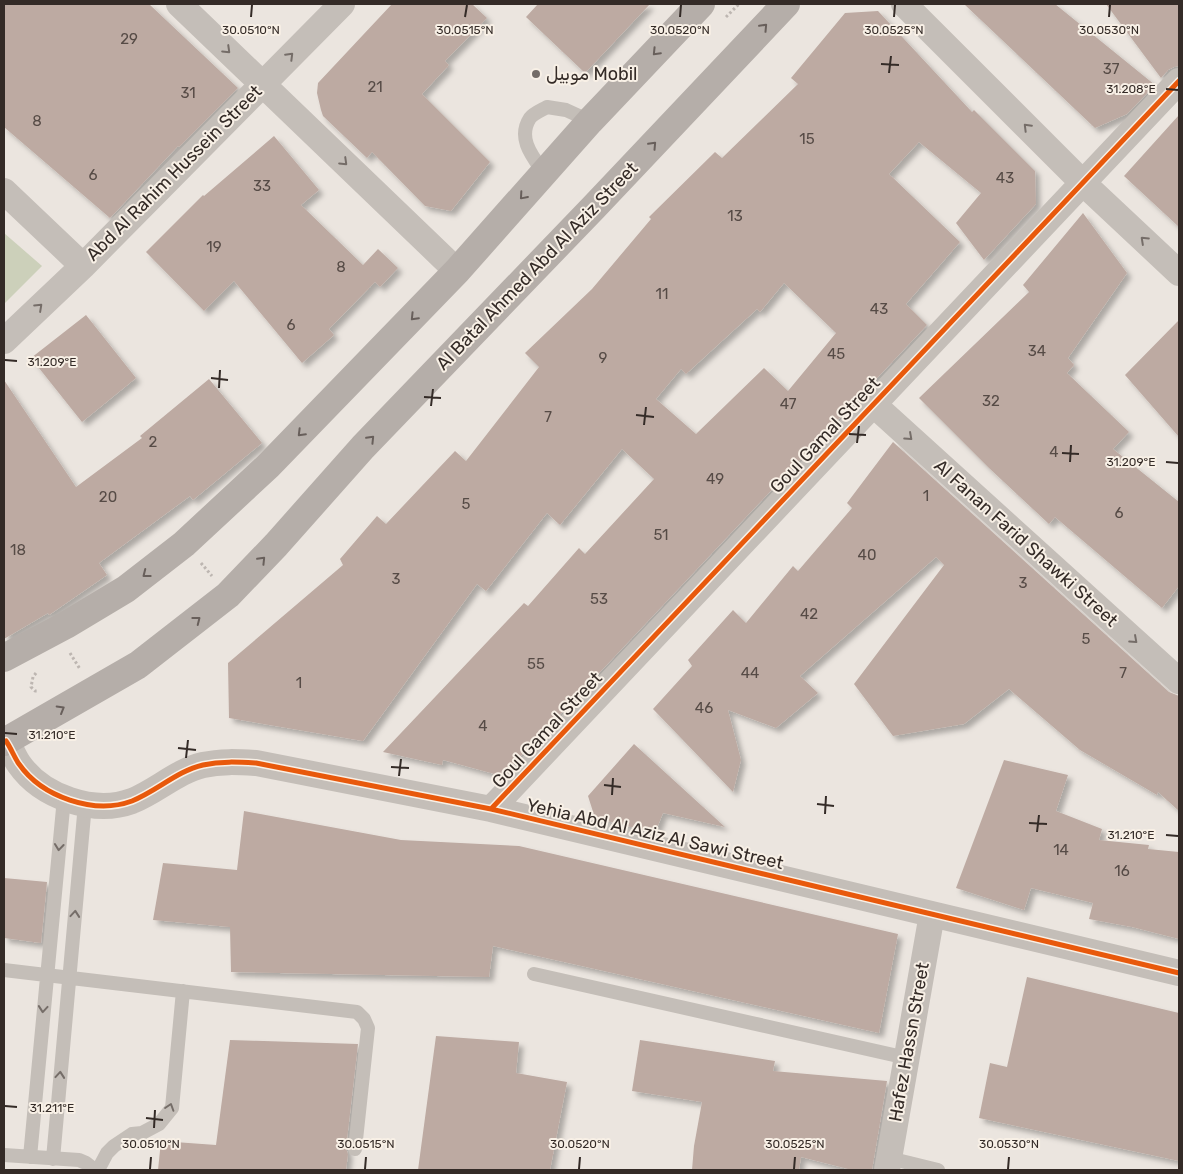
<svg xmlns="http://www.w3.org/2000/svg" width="1183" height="1174" font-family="Rubik,'Noto Naskh Arabic',sans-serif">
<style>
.green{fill:#ccd0ba}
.building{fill:#bdaaa2;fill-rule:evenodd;filter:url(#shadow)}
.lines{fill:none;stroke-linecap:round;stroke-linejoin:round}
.path{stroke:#bdb6b1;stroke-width:3;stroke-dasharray:2.5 2.5;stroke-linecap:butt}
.lane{stroke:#c4beb8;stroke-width:14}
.street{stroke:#c4beb8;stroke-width:26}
.secondary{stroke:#b5aea9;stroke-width:28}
.cycleway-casing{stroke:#f8f0e6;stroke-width:8}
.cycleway{stroke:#e8590c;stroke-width:5}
.oneway{stroke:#685f5b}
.oneway2{stroke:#756d68}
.ticks{fill:none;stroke:#342b27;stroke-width:2}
.poi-dot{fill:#746c67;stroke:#f8f0e6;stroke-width:2}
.labels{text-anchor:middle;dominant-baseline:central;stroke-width:4;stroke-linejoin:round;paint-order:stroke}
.number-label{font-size:15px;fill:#564b46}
.poi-label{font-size:18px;fill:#342b27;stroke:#f8f0e6;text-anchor:start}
.street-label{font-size:18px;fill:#342b27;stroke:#f8f0e6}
.ticks-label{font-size:12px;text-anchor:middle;fill:#342b27;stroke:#f8f0e6;stroke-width:4;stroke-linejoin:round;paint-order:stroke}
</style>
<defs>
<filter id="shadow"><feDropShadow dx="4.5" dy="4.5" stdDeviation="2.5" flood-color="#0004"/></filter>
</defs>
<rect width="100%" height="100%" fill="#ebe5df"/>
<path class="green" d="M4 233 42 266 4 304Z"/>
<path class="building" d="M4 4H149L238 88 179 147 178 146 110 218 4 127Z
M392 4H472L487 18 445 61 449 65 422 94 490 162 451 211 425 206 372 152 367 158 323 116 321 110 317 93 318 83Z
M538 4H650L585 73 526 17Z
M964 4H1055L1155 85 1127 114 1095 128Z
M1106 4H1179V66L1174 67 1168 70 1161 78Z
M878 11 972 112 974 110 1035 171 1036 204 984 260 956 223 981 193 919 142 889 174 960 242 906 304 927 325 502 776 443 760 442 765 383 752 524 603 528 606 579 548 585 554 654 479 622 449 560 525 547 513 486 591 477 584 363 741 229 718 228 663 343 565 340 559 377 516 386 524 455 451 466 461 539 367 525 353 592 289 651 219 649 217 715 152 722 158 798 84 791 78 845 13ZM784 283 836 333 788 391 764 368 696 434 656 399 681 369 686 374 757 309 760 312Z
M1179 115V227L1124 176Z
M274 136 319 190 301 205 363 265 378 249 398 268 380 287 375 282 329 329 334 335 302 363 234 281 204 311 146 252 203 195 204 196Z
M1083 213 1127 273 1068 358 1074 365 1067 373 1129 432 1113 449 1179 502V586L1162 608 1055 517 1049 524 989 468 919 398 1029 292 1023 285Z
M86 315 136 378 82 422 31 358Z
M1179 320V437L1125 375Z
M209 379 262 443 193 500 190 496 99 563 107 575 49 615 48 613 4 639V380L76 487 142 438 140 436Z
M893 442 1169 692 1179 696V811L1158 792 1157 795 1080 750 1009 689 964 724 893 736 854 684 944 565 936 557 800 676 818 693 776 728 728 710 741 760 733 792 653 709 692 666 688 660 733 610 746 623 793 566 798 571 852 508 847 503Z
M634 744 725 827 663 813 655 833 595 818 588 796Z
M1004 760 1068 775 1056 811 1102 829 1099 840 1149 845 1148 849 1179 852V939L1132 927 1089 919 1093 903 1031 888 1024 910 956 888Z
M244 811 401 840 519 846 898 934 879 1033 493 946 489 977 231 972 230 927 153 920 163 863 237 870Z
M4 878 47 882 41 943 4 938Z
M1027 977 1179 1013V1161L979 1118 990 1063 1007 1067Z
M436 1036 519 1042 516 1073 567 1082 550 1170H418Z
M230 1040 358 1044 346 1148 348 1154 346 1170H158L161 1141 216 1145Z
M640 1040 775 1061 773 1071 887 1081 872 1170H852L801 1157 799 1170H692L694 1146 702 1102 632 1091Z"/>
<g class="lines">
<path class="path" d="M726 17 739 4
M201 563 212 576
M70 653 80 669
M36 673 33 677 31 687 35 691H38"/>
<path class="lane" d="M544 173C532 156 517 138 530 118 534 113 542 110 547 107L566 110 590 121
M4 970 357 1012 364 1019 368 1028 355 1149
M534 974 907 1058
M4 1155 79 1160 86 1163 95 1170
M30 1157 64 798
M889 1158 938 1170
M53 1159 85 804
M98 1170 107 1153 114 1146 132 1134 142 1133 159 1124 172 1108 183 991"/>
<path class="street" d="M179 4 457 271
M904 4 1083 183 1179 273
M4 191 83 266
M4 341 83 266 342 4
M873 404 1179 681
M6 741C11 748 14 757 19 764 42 797 94 815 132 801 157 791 177 771 203 765 221 761 238 762 256 763L491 809 1179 973
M491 809 1179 81
M887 1170 932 914"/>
<path class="secondary" d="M4 658 66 625 126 589 184 544 268 466 457 271 590 121 701 4
M4 742 138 665 228 595 276 545 363 447 594 207 786 4"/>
<g class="cycleway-casing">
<path id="cycleway" d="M6 741C11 748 14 757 19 764 42 797 94 815 132 801 157 791 177 771 203 765 221 761 238 762 256 763L491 809 1179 973
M491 809 1179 81"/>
</g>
<use href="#cycleway" class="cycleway"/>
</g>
<defs><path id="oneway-chevron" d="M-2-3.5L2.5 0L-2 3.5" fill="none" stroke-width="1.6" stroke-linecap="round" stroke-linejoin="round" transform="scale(1.25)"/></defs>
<g class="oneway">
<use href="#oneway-chevron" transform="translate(764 27) rotate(-47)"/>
<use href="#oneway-chevron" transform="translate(656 52) rotate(134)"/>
<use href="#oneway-chevron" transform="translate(653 145) rotate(-47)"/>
<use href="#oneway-chevron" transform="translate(523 196) rotate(131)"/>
<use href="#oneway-chevron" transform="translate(414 317) rotate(134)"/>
<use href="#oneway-chevron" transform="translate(301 433) rotate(135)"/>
<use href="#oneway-chevron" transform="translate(371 439) rotate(-46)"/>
<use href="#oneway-chevron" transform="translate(262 560) rotate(-46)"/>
<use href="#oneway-chevron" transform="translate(146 574) rotate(142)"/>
<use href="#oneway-chevron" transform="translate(197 620) rotate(-38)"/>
<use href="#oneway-chevron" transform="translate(61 709) rotate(-30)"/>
</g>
<g class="oneway2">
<use href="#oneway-chevron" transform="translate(227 50) rotate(44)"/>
<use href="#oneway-chevron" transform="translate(290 56) rotate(-45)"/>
<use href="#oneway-chevron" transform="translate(1027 127) rotate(-135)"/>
<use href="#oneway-chevron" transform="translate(344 162) rotate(44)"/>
<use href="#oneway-chevron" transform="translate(1144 240) rotate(-137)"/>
<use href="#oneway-chevron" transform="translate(39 307) rotate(-43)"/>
<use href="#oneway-chevron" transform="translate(909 437) rotate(42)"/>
<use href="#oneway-chevron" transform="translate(1134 640) rotate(42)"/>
<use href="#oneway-chevron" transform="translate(59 847) rotate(96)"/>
<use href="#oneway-chevron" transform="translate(75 914) rotate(-85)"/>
<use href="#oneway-chevron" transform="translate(43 1009) rotate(95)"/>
<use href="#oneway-chevron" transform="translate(60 1075) rotate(-85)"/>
<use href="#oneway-chevron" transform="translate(170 1107) rotate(-72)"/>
</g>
<path class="ticks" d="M251 17 252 5M465 17 467 5M680 17 681 5M894 17 895 5M1109 17 1110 5M881 64 899 65M889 73 891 56M1166 89 1178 90M5 360 17 361M211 378 228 380M219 388 220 370M424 397 441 398M431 406 433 389M636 415 654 417M644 425 646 407M849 434 866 435M857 443 859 426M1062 453 1079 454M1070 462 1071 445M1166 462 1178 463M5 733 17 734M178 748 196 750M186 758 188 740M391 767 409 768M399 776 401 759M604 785 621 787M612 795 613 778M817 804 834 806M825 814 826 796M1029 823 1047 824M1037 832 1039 815M1166 835 1178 836M5 1106 17 1107M146 1118 163 1120M154 1128 155 1110M150 1169 151 1157M365 1169 366 1157M579 1169 580 1157M794 1169 795 1157M1008 1169 1009 1157"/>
<circle class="poi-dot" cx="536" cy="74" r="5"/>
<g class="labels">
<g class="number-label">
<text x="129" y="39">29</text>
<text x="1111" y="69">37</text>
<text x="375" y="87">21</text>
<text x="188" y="93">31</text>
<text x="37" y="121">8</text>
<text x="807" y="139">15</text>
<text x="93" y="175">6</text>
<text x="1005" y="178">43</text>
<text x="262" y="186">33</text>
<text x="735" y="216">13</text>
<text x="214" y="247">19</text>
<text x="341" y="267">8</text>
<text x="662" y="294">11</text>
<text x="879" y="309">43</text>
<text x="291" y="325">6</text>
<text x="1037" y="351">34</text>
<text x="836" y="354">45</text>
<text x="603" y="358">9</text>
<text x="991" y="401">32</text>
<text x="788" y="404">47</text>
<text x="548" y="417">7</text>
<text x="153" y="442">2</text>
<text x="1054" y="452">4</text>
<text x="715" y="479">49</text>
<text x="926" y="496">1</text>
<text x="108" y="497">20</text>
<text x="466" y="504">5</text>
<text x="1119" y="513">6</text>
<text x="661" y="535">51</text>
<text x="18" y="550">18</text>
<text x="867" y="555">40</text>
<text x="396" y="579">3</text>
<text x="1023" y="583">3</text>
<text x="599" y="599">53</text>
<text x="809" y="614">42</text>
<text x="1086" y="639">5</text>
<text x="536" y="664">55</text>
<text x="750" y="673">44</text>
<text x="1123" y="673">7</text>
<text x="299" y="683">1</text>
<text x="704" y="708">46</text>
<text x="483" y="726">4</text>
<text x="1061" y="850">14</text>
<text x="1122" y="871">16</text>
</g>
<g class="poi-label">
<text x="546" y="74">موبيل Mobil</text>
</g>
<g class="street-label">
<text transform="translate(174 173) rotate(-45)">Abd Al Rahim Hussein Street</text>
<text transform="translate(537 266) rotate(-46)">Al Batal Ahmed Abd Al Aziz Street</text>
<text transform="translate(825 435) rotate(-47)">Goul Gamal Street</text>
<text transform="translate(1026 543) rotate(42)">Al Fanan Farid Shawki Street</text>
<text transform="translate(547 730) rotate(-47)">Goul Gamal Street</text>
<text transform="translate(655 834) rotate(13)">Yehia Abd Al Aziz Al Sawi Street</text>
<text transform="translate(909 1042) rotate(-80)">Hafez Hassn Street</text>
</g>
</g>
<g class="ticks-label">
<text x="251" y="34">30.0510°N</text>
<text x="465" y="34">30.0515°N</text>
<text x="680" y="34">30.0520°N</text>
<text x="894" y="34">30.0525°N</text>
<text x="1109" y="34">30.0530°N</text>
<text x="1131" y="93">31.208°E</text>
<text x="52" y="366">31.209°E</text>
<text x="1131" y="466">31.209°E</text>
<text x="52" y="739">31.210°E</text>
<text x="1131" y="839">31.210°E</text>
<text x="52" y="1112">31.211°E</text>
<text x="151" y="1148">30.0510°N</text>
<text x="366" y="1148">30.0515°N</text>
<text x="580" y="1148">30.0520°N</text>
<text x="795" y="1148">30.0525°N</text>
<text x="1009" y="1148">30.0530°N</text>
</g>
<rect width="1183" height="1174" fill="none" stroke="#342b27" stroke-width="10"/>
</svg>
